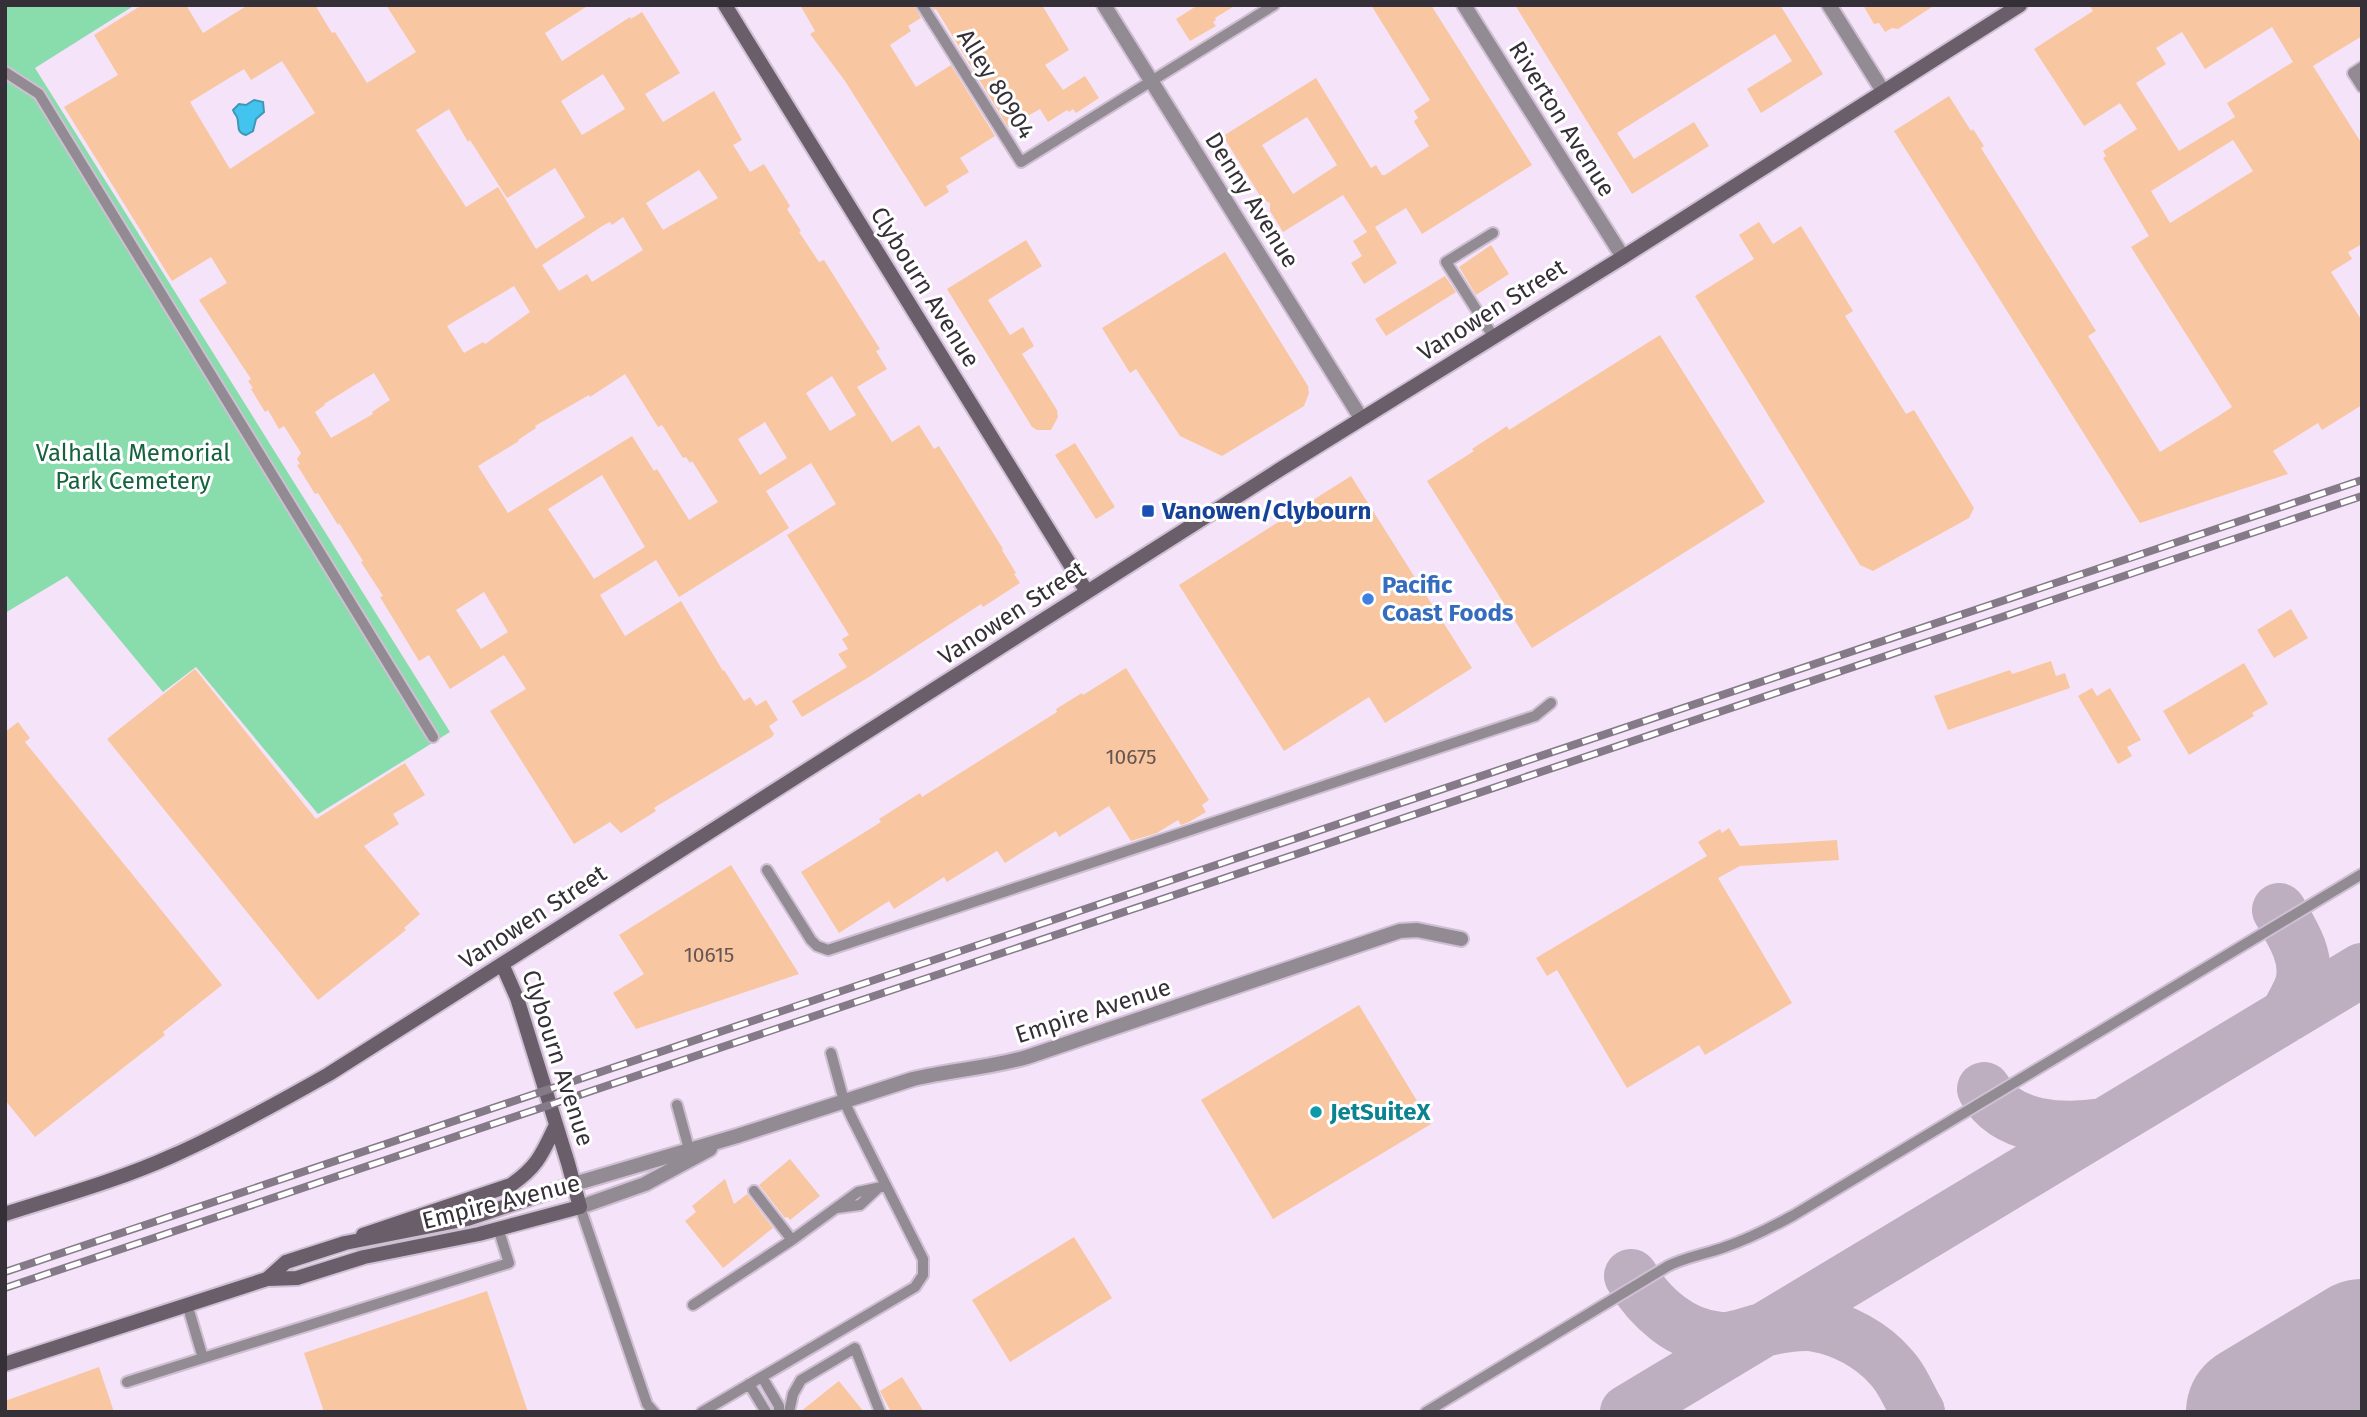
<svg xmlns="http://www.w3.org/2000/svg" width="2367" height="1417" font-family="'Fira Sans',sans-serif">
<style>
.green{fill:#89dcac}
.water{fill:#43c4ee;stroke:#3f97b7;stroke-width:2}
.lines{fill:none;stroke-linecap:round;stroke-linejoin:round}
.taxiway{stroke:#bdaec0;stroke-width:54}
.runway{stroke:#bdaec0;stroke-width:136}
.building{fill:#f8c7a1;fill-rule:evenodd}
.lane-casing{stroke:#cfbfd2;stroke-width:14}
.street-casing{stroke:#cfbfd2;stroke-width:18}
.secondary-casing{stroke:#cfbfd2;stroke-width:18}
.lane{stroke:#938b93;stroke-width:10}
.street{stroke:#938b93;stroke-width:14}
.secondary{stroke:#6a5e6a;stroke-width:14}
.rail-casing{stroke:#857a88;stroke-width:8}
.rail{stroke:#fff;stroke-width:5;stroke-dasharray:16;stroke-linecap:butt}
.transit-dot{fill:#1a4fb4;stroke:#fff;stroke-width:2.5}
.shop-dot{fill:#3f7fe0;stroke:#fff;stroke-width:2.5}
.culture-dot{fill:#0f9aa8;stroke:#fff;stroke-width:2.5}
.labels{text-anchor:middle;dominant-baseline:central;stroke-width:6;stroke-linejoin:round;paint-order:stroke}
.number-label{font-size:21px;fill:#665552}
.street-label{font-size:24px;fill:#352f37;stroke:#fff}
.park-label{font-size:24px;fill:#17623e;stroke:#fff}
.transit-label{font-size:24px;font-weight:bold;fill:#164399;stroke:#fff;text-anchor:start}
.shop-label{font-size:24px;font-weight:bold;fill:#366cbe;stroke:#fff;text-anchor:start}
.culture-label{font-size:24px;font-weight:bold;fill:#0d838f;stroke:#fff;text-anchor:start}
</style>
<rect width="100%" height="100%" fill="#f5e3f9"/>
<path class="green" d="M5 5H135L35 68 450 732 318 814 196 667 163 692 67 576 5 613Z"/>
<path class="water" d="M254 100 263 102 264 112 256 119 253 131 246 135C235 132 240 125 237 117 236 115 234 113 233 110L239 104 246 105Z"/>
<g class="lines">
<path class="taxiway" d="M2279 910C2292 932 2309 957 2302 984 2299 994 2292 1005 2287 1015
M1984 1089C2007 1130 2064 1131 2104 1125
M1631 1276C1650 1308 1681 1336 1720 1339 1733 1340 1749 1333 1762 1330 1775 1327 1803 1322 1816 1325 1842 1329 1872 1345 1890 1366 1902 1378 1909 1397 1918 1412
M1627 1412 2362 970"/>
<path class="runway" d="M2254 1412 2362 1347"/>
</g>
<path class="building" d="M142 5H186L203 33 248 5H315L332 33 335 32 367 83 416 52 386 5H589L545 33 562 61 630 17 631 19 642 12 680 73 645 94 663 122 714 91 742 140 733 145 750 172 764 164 790 206 787 209 801 231 799 232 819 262 824 260 880 349 876 351 887 369 857 387 892 442 919 425 934 449 939 446 1003 549 1002 550 1016 573 1014 574 1020 583 983 607 981 604 869 677 802 717 792 701 847 667 838 654 848 649 842 639 849 635 787 535 836 504 811 463 766 491 789 528 679 597 656 560 600 595 625 636 681 601 723 671 724 670 744 701 750 697 756 706 766 700 778 720 769 726 774 734 772 737 657 806 654 808 656 811 621 833 610 822 574 844 490 711 526 689 504 655 450 689 429 655 419 661 380 597 383 596 361 562 363 561 339 523 338 525 318 493 315 494 297 465 300 464 297 459 301 453 284 426 279 429 268 410 265 412 251 389 253 388 248 381 251 379 199 300 227 283 211 257 172 281 64 107 118 75 94 35ZM282 61 315 113 230 169 190 102 244 69 251 80ZM603 74 625 109 582 135 561 101ZM449 109 468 142 470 140 507 198 555 168 585 217 536 249 498 187 466 207 416 130ZM699 170 718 198 663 230 646 203ZM623 217 643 250 592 282 587 274 559 291 542 265 604 225 610 222 612 225ZM514 286 530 312 485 344 483 342 464 353 447 326ZM374 373 390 400 372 412 373 414 331 438 315 412 325 405 324 404ZM625 374 658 427 662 425 683 458 686 457 690 463 692 461 718 502 689 520 657 469 654 471 632 436 508 513 478 466 519 441 518 440 536 428 535 426 589 395 590 397ZM832 376 856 415 830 431 806 393ZM765 422 787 458 760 475 738 439ZM602 475 645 547 594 579 548 509ZM484 592 508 632 481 649 456 610Z
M800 5H914L921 18 908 26 911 31 890 45 906 71 916 87 951 65 995 136 960 158 969 172 946 186 949 192 925 207 845 81 810 34 815 31Z
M931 5H1007L1011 7 1014 5H1042L1069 50 1045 65 1063 90 1085 76 1099 98 1076 113 1073 109 1069 112 1067 110 1048 122 1040 109 1008 127 936 9 934 10Z
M1198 5H1236L1215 18 1216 20 1213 22 1216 26 1190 41 1176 19Z
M1371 5H1431L1532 165 1422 234 1406 208 1375 227 1397 263 1364 284 1351 263 1362 256 1353 241 1367 232 1343 195 1283 232 1270 211V203L1262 199 1223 136 1316 78 1371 168 1376 165 1382 175H1385L1429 146 1416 125 1414 121 1418 118 1414 111 1430 100ZM1307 117 1337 165 1293 194 1262 145Z
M1515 5H1780L1823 74 1761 113 1747 89 1792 61 1775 34 1728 63 1617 133 1634 159 1694 122 1709 146 1632 194Z
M1863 5H1935L1898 29 1892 28 1885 32 1879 23 1874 24Z
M2089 5H2362V36L2313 66 2362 144V244L2348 252 2352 259 2331 272 2362 321V405L2322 430 2318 423 2273 451 2288 474 2140 523 1894 131 1949 96 1971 131 1973 129 1984 146 1981 148 2096 331 2088 336 2160 452 2217 417 2232 407 2131 247 2149 236 2103 158 2106 156 2103 151 2137 129 2120 103 2084 126 2034 49 2093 11ZM2272 27 2293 62 2227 103 2235 117 2179 151 2136 83 2166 64 2156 48 2182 32 2205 69ZM2233 140 2253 171 2170 223 2151 191Z
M1759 222 1773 244 1801 226 1853 311 1845 316 1906 414 1914 410 1974 508 1969 518 1873 571 1860 565 1695 296 1754 259 1739 235Z
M1026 240 1042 266 988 300 1010 335 1023 327 1034 346 1022 354 1057 410 1058 417 1051 430H1037L1032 427 947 289Z
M1491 245 1509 274 1476 295 1459 267Z
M1225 252 1308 386 1309 393 1304 406 1222 456 1180 436 1136 369 1130 373 1102 328Z
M1445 276 1456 292 1386 336 1375 319Z
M1660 335 1765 502 1532 648 1427 481 1474 451 1472 449 1507 426 1509 430Z
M1075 443 1115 507 1096 519 1055 455Z
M1351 476 1472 668 1385 723 1369 697 1284 751 1179 585Z
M2291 609 2308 638 2274 658 2257 630Z
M2051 661 2056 676 2065 673 2070 688 1948 730 1934 696 2010 670 2012 674Z
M2244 663 2268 704 2252 713 2254 716 2189 755 2163 711Z
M1126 668 1209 800 1202 805 1206 812 1189 822 1181 825 1178 820 1157 833 1131 841 1109 806 1059 837 1056 831 1005 863 997 851 947 882 944 877 894 909 889 901 839 933 801 872 881 822 879 819 920 793 922 797 1057 712 1056 709 1082 693 1083 695Z
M195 669 316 819 405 763 425 795 393 814 399 824 364 846 420 914 404 928 406 930 318 1000 107 739Z
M2092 688 2097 696 2110 688 2141 740 2127 747 2132 756 2118 764 2078 696Z
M18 722 30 738 25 742 222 985 163 1032 165 1035 35 1137 5 1100V732Z
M1729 828 1740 846 1837 840 1839 860 1740 866 1718 878 1792 1003 1705 1055 1699 1045 1627 1088 1557 970 1547 976 1536 958 1707 856 1698 842 1720 829 1722 833Z
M731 865 799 974 636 1029 613 993 644 974 619 935Z
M1359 1005 1431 1124 1273 1219 1201 1100Z
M790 1159 820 1196 790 1220 788 1217 785 1218 759 1185Z
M725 1179 734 1204 747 1194 773 1228 723 1268 685 1221 696 1212 692 1206Z
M1074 1237 1112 1298 1010 1362 972 1300Z
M487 1291 528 1412H324L304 1353Z
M99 1367 114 1412H5V1401Z
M902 1377 924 1412H891L880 1391Z
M839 1381 864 1412H800L835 1384Z"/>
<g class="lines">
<g class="lane-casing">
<path id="lane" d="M922 5 1021 162 1274 5
M2362 67 2353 73 2362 87
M5 72 39 94 433 737
M1493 233 1446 262 1493 336
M767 870 811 940 817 946 828 950 1535 716 1551 703
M677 1105 689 1149
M754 1191 792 1240
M580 1207 647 1404 654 1412
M837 1208 860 1205 877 1189
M187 1304 203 1358 509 1263 498 1228
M693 1305 792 1240 858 1192 886 1186
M762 1377 779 1406V1412
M127 1382 203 1358
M749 1384 766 1412
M702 1412 915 1287 923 1275V1259L853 1120 844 1101 831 1053
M789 1412 793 1394 801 1380 855 1348 880 1412
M1426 1412 1668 1266C1686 1257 1706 1254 1725 1247 1749 1239 1772 1227 1794 1215L2362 874"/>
</g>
<g class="street-casing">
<path id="street" d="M1104 5 1361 418
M1464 5 1623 257
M1829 5 1883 91
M574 1184 737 1136 913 1079C951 1070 989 1068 1027 1057L1400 931 1417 930 1461 939
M580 1207 645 1184 710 1149"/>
</g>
<g class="secondary-casing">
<path id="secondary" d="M725 5 1087 592
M5 1214C61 1196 119 1180 172 1156 226 1132 278 1103 329 1074L1279 470 1623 257 2020 5
M363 1235 511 1185C538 1166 542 1154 556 1125
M267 1279 286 1262 345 1243 467 1219 574 1184
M5 1364 267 1279 297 1278 364 1257 479 1234 580 1207 568 1163 517 998 502 964"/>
</g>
<use href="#lane" class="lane"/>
<use href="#street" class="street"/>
<use href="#secondary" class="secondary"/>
<g class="rail-casing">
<path id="rail" d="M5 1272 2362 480
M5 1288 2362 496"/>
</g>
<use href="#rail" class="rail"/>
</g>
<rect class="transit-dot" x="1141" y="504" width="14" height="14" rx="3.5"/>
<circle class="shop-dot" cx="1368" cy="599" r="7"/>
<circle class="culture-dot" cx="1316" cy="1112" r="7"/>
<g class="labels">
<g class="number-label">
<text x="1131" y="757">10675</text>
<text x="709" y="955">10615</text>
</g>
<g class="street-label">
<text transform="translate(996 84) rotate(58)">Alley 80904</text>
<text transform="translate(1562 119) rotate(58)">Riverton Avenue</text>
<text transform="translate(1252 200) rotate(58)">Denny Avenue</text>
<text transform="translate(925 287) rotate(58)">Clybourn Avenue</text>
<text transform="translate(1492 310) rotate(-32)">Vanowen Street</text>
<text transform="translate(1012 613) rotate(-33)">Vanowen Street</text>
<text transform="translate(533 917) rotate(-33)">Vanowen Street</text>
<text transform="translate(1093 1011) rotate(-18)">Empire Avenue</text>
<text transform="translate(558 1058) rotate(72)">Clybourn Avenue</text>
<text transform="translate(501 1202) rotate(-14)">Empire Avenue</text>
</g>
<g class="park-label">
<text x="133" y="453">Valhalla Memorial<tspan x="133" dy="28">Park Cemetery</tspan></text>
</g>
<g class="transit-label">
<text x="1162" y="511">Vanowen/Clybourn</text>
</g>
<g class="shop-label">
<text x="1382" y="585">Pacific<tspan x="1382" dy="28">Coast Foods</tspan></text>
</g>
<g class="culture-label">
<text x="1330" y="1112">JetSuiteX</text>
</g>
</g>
<rect width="2367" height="1417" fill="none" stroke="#352f37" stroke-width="14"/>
</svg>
